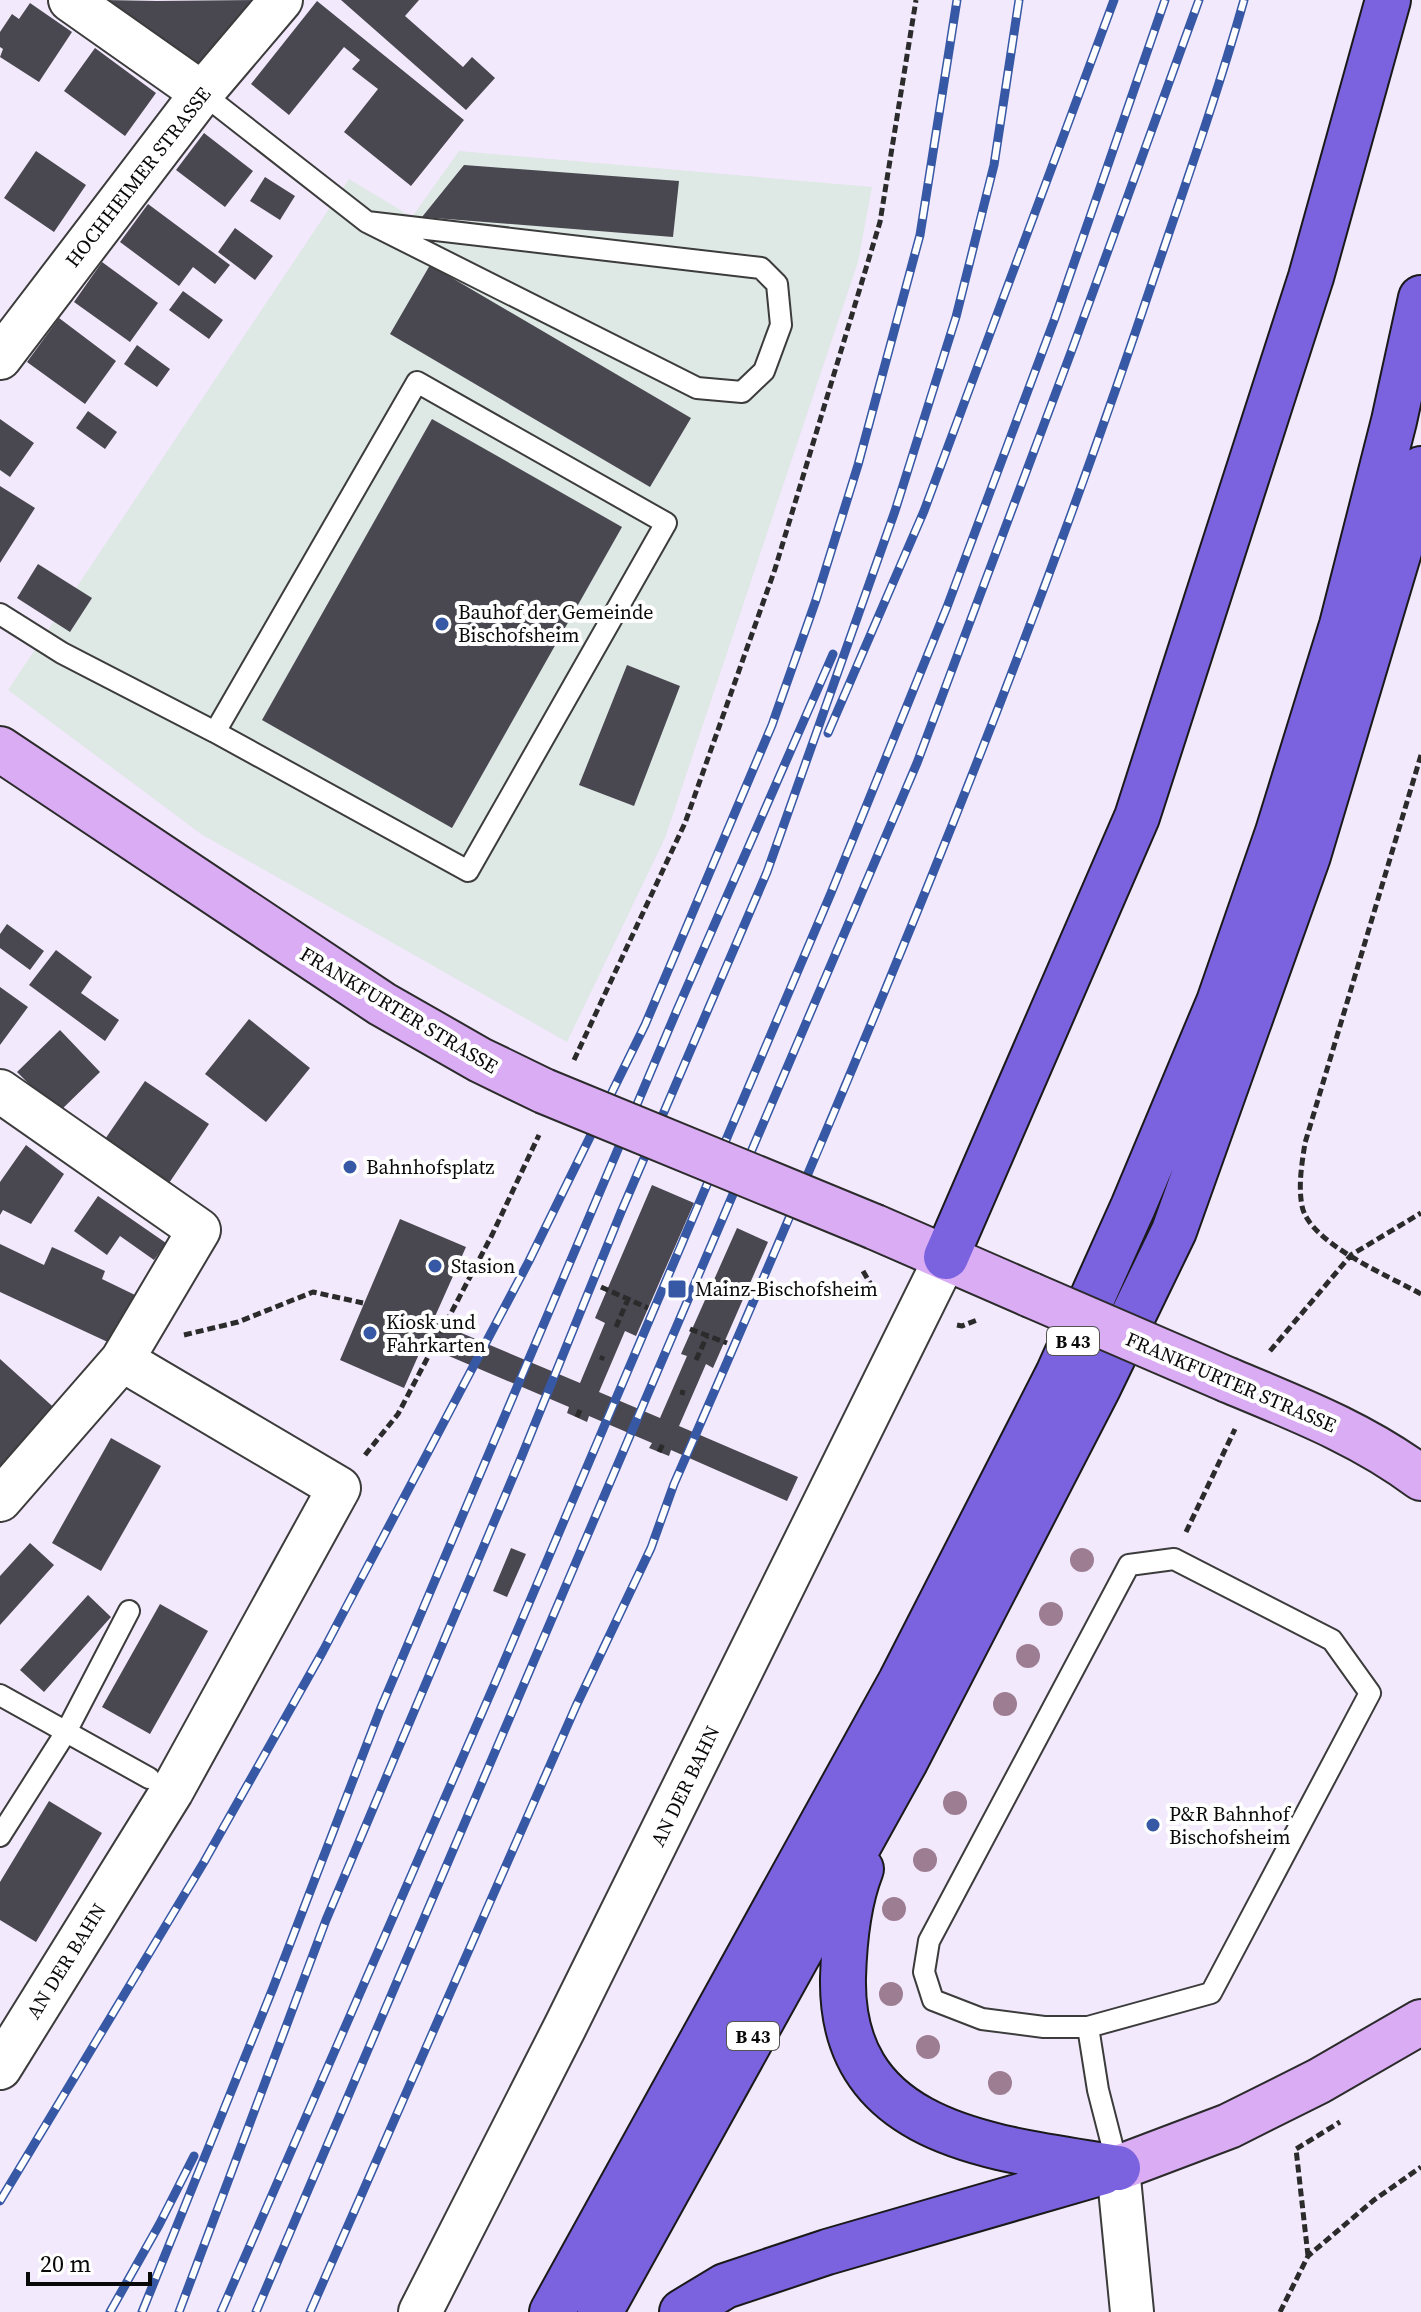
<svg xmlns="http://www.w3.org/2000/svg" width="1421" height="2312" font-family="'Source Serif 4',serif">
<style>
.industrial{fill:#dee8e4}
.building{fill:#494750}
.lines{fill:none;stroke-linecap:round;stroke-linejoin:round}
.lane-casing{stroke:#3c3c3c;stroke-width:24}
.street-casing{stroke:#3c3c3c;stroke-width:46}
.secondary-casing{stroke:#2b2b2b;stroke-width:48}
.highway-casing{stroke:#1a1a1a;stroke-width:48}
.path{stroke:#2b2b2b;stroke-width:5;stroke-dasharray:8 4;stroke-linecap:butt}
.lane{stroke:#fff;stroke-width:20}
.street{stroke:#fff;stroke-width:42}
.secondary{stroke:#d9acf3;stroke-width:44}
.highway{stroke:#7b63e0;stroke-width:44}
.rail-casing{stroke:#3658a5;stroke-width:9}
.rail{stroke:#fff;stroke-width:6;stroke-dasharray:18;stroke-linecap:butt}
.secondary-bridge-casing{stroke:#2b2b2b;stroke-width:48;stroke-linecap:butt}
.secondary-bridge{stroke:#d9acf3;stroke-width:44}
.tree{fill:#9d7d92}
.poi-dot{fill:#3658a5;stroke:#fff;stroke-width:3}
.labels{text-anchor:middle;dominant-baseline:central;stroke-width:8;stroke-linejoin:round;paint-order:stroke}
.shield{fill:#fff;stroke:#535353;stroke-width:2}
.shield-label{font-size:18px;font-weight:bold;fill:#090909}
.street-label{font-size:20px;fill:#090909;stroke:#fff}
.poi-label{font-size:20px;fill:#090909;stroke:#fff;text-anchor:start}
</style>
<rect width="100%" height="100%" fill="#f3e9fc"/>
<path class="industrial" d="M459 151 872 187 858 262 665 838 567 1042 201 834 8 690 349 179 412 217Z"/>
<path class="building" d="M103 0 157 1 257 0 198 72Z
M341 0H419L405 16 463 67 472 57 495 78 466 110Z
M317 1 464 120 411 186 344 132 378 89 352 69 360 60 344 47 289 115 251 84Z
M30 3 72 32 39 82 0 57 3 49 0 47V32L12 14 19 19Z
M95 48 156 93 125 136 64 91Z
M204 133 253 171 225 207 176 170Z
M36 151 86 185 54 232 4 198Z
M464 165 679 181 673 237 422 217Z
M265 177 295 196 280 220 250 201Z
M148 204 230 265 215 284 193 267 179 286 120 242Z
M235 228 273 256 255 280 218 252Z
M102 262 158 303 130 342 74 302Z
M430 265 691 418 650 487 390 334Z
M183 291 223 320 209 339 169 310Z
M59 318 116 361 85 404 27 362Z
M137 345 170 369 157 387 124 364Z
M88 411 117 432 105 449 76 428Z
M0 419 34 443 10 477 0 470Z
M432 419 622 527 452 828 262 720Z
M0 486 35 508 0 563Z
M38 564 92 598 70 632 17 598Z
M627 665 680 686 634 806 579 785Z
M7 924 44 951 30 970 0 948V934Z
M56 950 92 977 81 993 119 1020 105 1041 29 985Z
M0 987 28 1007 0 1045Z
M249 1019 310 1068 266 1122 205 1074Z
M60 1030 100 1072 58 1113 17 1072Z
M145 1081 209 1124 165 1189 101 1145Z
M26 1145 64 1174 31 1224 3 1210 0 1215V1182Z
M652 1185 694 1203 636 1336 625 1331 599 1392 660 1418 687 1356 681 1354 737 1228 768 1242 713 1368 706 1364 679 1426 798 1477 787 1501 671 1450 669 1456 649 1448 652 1443 589 1416 587 1422 567 1413 569 1407 423 1345 404 1388 340 1360 400 1219 466 1247 433 1321 580 1383 605 1323 595 1318Z
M98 1196 166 1243 154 1260 120 1236 107 1255 74 1231Z
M0 1244 44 1265 52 1247 105 1271 102 1279 135 1295 112 1344 0 1292Z
M0 1359 60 1413 0 1481Z
M111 1438 161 1466 101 1571 52 1543Z
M30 1543 54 1565 0 1625V1576Z
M511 1548 526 1554 507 1597 493 1591Z
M88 1595 111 1617 44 1692 20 1670Z
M160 1604 208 1631 150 1734 102 1707Z
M49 1801 102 1833 36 1942 0 1920V1882Z"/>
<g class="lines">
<g class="lane-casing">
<path id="lane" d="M202 93 367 222 761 268 777 284 781 325 764 371 742 392 697 388 367 222
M0 614 62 653 215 732 468 871 666 523 417 382 215 732
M1174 1559 1332 1640 1370 1693 1211 1993 1088 2027H1044L982 2019 933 2000 924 1972 929 1941 1129 1565Z
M0 1695 149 1778
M0 1836 66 1732 129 1611
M1088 2027 1098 2090 1118 2168"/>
</g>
<g class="street-casing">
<path id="street" d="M70 0 202 93
M0 358 202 93 281 0
M0 1091 199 1230 122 1360 0 1500
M0 2068 172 1791 339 1488 122 1360
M1118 2168 1132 2312
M420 2312 565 2027 946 1257"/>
</g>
<g class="secondary-casing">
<path id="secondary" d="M0 749 382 1004 480 1060 544 1091
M875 1227 1031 1295
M1228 1380C1295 1408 1363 1434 1421 1478
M1118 2168 1229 2126 1319 2081 1421 2022"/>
</g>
<g class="highway-casing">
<path id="highway" d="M946 1257 1137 817 1311 277 1388 0
M861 1869C848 1902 844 1942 843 1978 840 2138 998 2148 1118 2168
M552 2312 901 1681 1058 1374 1133 1207 1219 1002 1278 832 1342 625 1394 421 1421 298
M600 2312 906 1760 1098 1388 1174 1231 1308 856 1409 518 1421 469
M682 2312 725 2286 827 2252 1103 2172"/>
</g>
<path class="path" d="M1421 755 1305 1143C1302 1163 1298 1185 1302 1206 1309 1243 1389 1276 1421 1294
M574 1060 685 823 775 569 880 222 916 0
M863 1271 877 1295V1300
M601 1287 648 1308
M957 1325 962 1326 977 1320
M616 1327 628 1299
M690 1329 727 1343
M184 1335 238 1322 313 1292 363 1303
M1270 1351 1351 1255 1421 1213
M601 1360 603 1356
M696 1360 707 1336
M682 1395 683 1390
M577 1417 580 1410
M659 1452 664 1442
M365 1455 398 1414 492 1235 539 1135
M1186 1532 1235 1429
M1308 2256 1296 2149 1340 2122
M1280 2312 1308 2256 1374 2200 1421 2167"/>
<use href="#lane" class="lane"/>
<use href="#street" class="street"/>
<use href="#secondary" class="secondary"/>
<use href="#highway" class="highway"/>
<g class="rail-casing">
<path id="rail" d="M828 733 924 511 1114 0
M0 2201 204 1862 323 1651 529 1261 645 1025 772 725 816 600 858 465 920 235 957 0
M110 2312 159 2225 194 2156
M142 2312 273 1988 380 1710 677 1010 833 654
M179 2312 326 1920 521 1458 621 1212 767 872 895 511 956 317 994 165 1019 0
M221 2312 495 1683 831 893 947 607 1055 318 1165 0
M256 2312 917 763 1073 347 1199 0
M310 2312 576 1706 651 1548 674 1484C848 1086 1018 686 1155 274 1186 183 1218 92 1244 0"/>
</g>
<use href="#rail" class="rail"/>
<g class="secondary-bridge-casing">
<path id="secondary-bridge" d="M544 1091 875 1227
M1031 1295 1228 1380"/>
</g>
<use href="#secondary-bridge" class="secondary-bridge"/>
</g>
<g class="tree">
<circle cx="1082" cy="1560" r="12"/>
<circle cx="1051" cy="1614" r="12"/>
<circle cx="1028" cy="1656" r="12"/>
<circle cx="1005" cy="1704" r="12"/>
<circle cx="955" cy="1803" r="12"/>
<circle cx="925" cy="1860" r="12"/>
<circle cx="894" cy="1909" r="12"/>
<circle cx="891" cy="1994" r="12"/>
<circle cx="928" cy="2047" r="12"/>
<circle cx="1000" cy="2083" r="12"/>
</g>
<g class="poi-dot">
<circle cx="442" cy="624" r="8"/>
<circle cx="350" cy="1167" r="8"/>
<circle cx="435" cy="1266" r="8"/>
<rect x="667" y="1279" width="20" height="20" rx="4"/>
<circle cx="370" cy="1333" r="8"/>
<circle cx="1153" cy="1825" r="8"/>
</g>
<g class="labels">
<g class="shield">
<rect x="1047" y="1327" width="52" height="28" rx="6"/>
<rect x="727" y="2022" width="52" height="28" rx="6"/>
</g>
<g class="shield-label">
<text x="1073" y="1341">B 43</text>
<text x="753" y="2036">B 43</text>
</g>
<g class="street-label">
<text transform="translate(138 177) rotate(-52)">HOCHHEIMER STRASSE</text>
<text transform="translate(399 1010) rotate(31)">FRANKFURTER STRASSE</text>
<text transform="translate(1231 1382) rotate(23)">FRANKFURTER STRASSE</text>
<text transform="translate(685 1786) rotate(-64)">AN DER BAHN</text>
<text transform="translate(66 1961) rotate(-58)">AN DER BAHN</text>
</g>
<g class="poi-label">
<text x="458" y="612">Bauhof der Gemeinde<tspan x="458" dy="23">Bischofsheim</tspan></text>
<text x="366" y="1167">Bahnhofsplatz</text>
<text x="451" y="1266">Stasion</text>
<text x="695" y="1289">Mainz-Bischofsheim</text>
<text x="386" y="1322">Kiosk und<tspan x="386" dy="23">Fahrkarten</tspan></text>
<text x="1169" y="1814">P&amp;R Bahnhof<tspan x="1169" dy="23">Bischofsheim</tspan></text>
</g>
</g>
<path d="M28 2272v12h122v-12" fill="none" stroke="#090909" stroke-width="4"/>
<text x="40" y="2272" font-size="24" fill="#090909" stroke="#ffffff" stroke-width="6" paint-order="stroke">20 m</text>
</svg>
